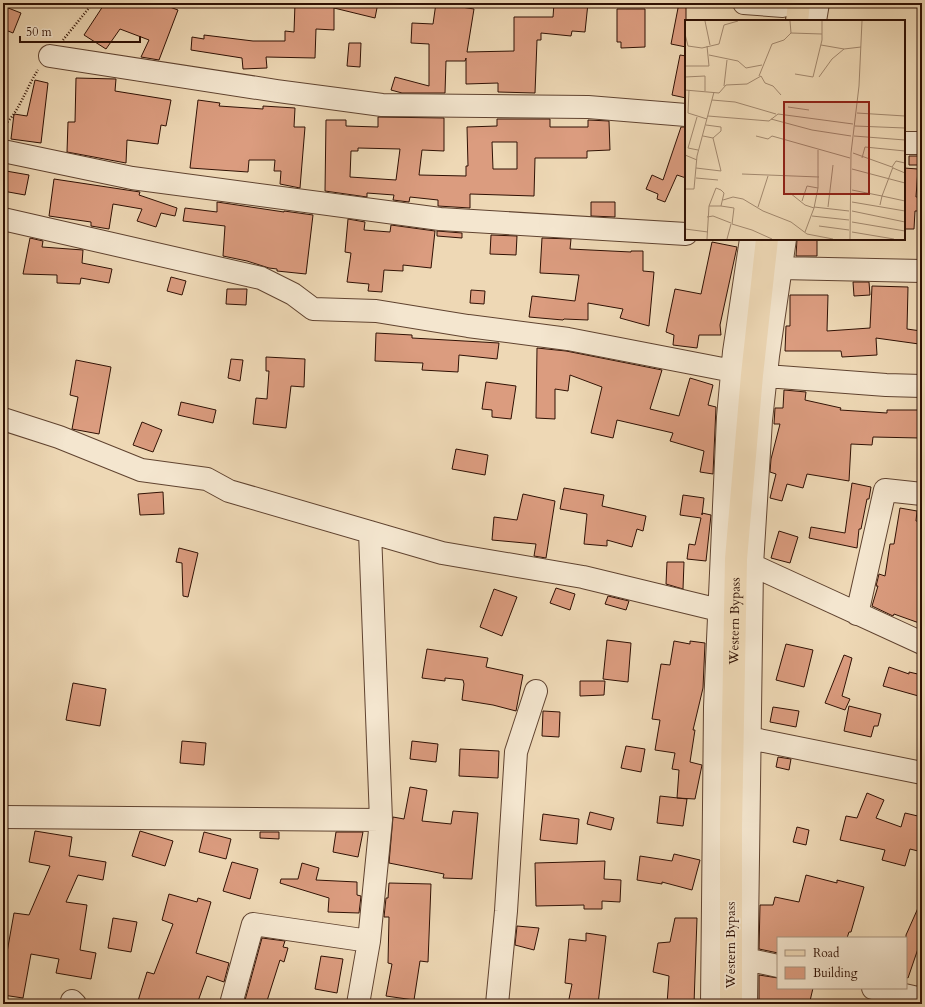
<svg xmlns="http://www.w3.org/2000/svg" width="925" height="1007" font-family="Cardo,serif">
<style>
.building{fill:#db9c7f;stroke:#301104;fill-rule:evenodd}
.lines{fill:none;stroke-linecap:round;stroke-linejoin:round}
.minor-casing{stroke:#604330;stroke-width:24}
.major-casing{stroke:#301104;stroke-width:24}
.path{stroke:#301104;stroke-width:2.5;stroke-dasharray:1 2;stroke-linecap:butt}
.minor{stroke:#f4e6cf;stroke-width:22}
.major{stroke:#eed8b5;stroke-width:22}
.labels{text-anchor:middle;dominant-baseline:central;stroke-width:3.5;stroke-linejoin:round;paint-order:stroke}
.street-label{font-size:13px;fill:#301104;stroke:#f4e6cf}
.inset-road{fill:none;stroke:#a2886e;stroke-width:1}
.view{fill:#8f2418;fill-opacity:0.15;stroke:#8f2418;stroke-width:2}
.inset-edge{fill:none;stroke:#301104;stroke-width:2}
</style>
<rect width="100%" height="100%" fill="#eed8b5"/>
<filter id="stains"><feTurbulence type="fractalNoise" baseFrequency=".005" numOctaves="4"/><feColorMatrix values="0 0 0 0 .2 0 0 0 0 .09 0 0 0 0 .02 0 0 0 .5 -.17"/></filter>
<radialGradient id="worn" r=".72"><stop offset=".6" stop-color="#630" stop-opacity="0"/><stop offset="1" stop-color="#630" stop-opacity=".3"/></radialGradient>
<path class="building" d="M105 3H159L178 10 159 60 141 57 149 40 120 29 106 49 84 35Z
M295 3H335V6V3H378L375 18 334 8V30L316 29 315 58 266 57 267 68 243 69 242 58 191 50 192 37 204 39V35L253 41H285V31L294 32Z
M436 3 474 9 467 52 514 51V17H553L554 3H588L585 32 572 31 571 36 541 33V40H537L535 93 498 92V83L466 84V58L465 61H446L445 93H402L391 90 395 77 429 86V44L411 43 412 23 433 24Z
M679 3H686V47L671 44Z
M3 6 21 13 13 33 3 29Z
M617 9H645V47L621 48V42H617Z
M349 43H361L360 67 347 66Z
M680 55 686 56V98L672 95Z
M76 78 116 79 115 91 171 100 166 126 161 125 158 144 127 140 126 163 67 152 68 122H75Z
M35 80 48 83 41 143 11 139 14 114 27 116Z
M198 100 220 103 219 106 263 109V106L295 108 294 127H305L300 188 280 184 281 171H274L275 160H249L248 172 190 168Z
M378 117 444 118V151L422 150 419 175 466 176V166H468L467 127 497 126V119H550V127H588V120L609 121 610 150 587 151V158H535L534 196 470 194V208L438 206V200L410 197 409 202 393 200 394 195 367 193V197L325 191 326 120H346V126L378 127ZM492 142H517V169H493ZM358 148 400 149 396 180 350 177 351 151H358Z
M681 127H686V178L677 175 665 202 657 199 658 194 646 189 652 175 663 180Z
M909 156H922V165H909Z
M904 168 918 169 916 197H922V211H915L914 229H904Z
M6 171 29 175 25 195 3 191Z
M54 179 140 192 139 195 177 208 175 216 161 213 156 227 137 221 142 209 113 204 109 229 91 226V222L49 216Z
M217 202 284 212V211L313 215 306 274 277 271V269L269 268 247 261 223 256 225 226 183 221 185 208 217 212Z
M591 202H615V217L591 216Z
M348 219 365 222 364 230 390 232 391 225 435 231 431 268 403 265V271L384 270 382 292 368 291 369 284 347 282 351 253 345 252Z
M437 231 462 233V238L437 236Z
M491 235 517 236 516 255 490 254Z
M30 238 43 241 42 247 83 250 82 263 112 269 109 283 81 278 80 284 57 283V275L23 274Z
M542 238 571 239 570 249 631 252V251H643V271L654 272 649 326 620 318 623 309 588 303V320L564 319 563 320 529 317 532 296 575 301 579 275 540 273Z
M797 239H817V256H796Z
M712 242 737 247 720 325 721 335H699L697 348 673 345 674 335 666 332 675 289 701 294Z
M171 277 186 281 182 295 167 291Z
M853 282H869L870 295 854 296Z
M872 286 908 287 907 329 921 331 919 344 876 338 877 355 842 357 841 351H785L786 326H790V295H828L827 331 870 328Z
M227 289H247L246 305 226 304Z
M471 290 485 291 484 304 470 303Z
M376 333 412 335V338L499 343 497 359 459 355 458 372 422 370 423 363 375 361Z
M537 348 566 351 662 370 650 409 679 416 690 378 713 385 708 405 716 407 713 474 700 472 704 451 670 441 673 433 617 420 613 438 591 433 602 387 570 375 568 391 555 389V419L536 418Z
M266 357 305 359 304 387 291 386 286 428 253 424 256 398 267 399 269 371H266Z
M231 359 243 360 240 381 228 378Z
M76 360 111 367 99 434 72 429 78 397 70 395Z
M486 382 516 386 511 419 492 417V410L482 409Z
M784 390 806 392 805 400 841 408 840 410 887 413V410H920V438L873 437 872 445 851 444 849 481 807 474 803 488 787 484 782 501 770 498 776 474 770 472 771 459 780 424H774L775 408H783Z
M181 402 216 410 213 423 178 415Z
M142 422 162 430 153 452 133 445Z
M456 449 488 455 485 475 452 469Z
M852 483 871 487 869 499H867L861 529H859L857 548 809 538 811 527 845 533Z
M564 488 604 495 602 506 646 516 643 531 637 529 632 547 607 540V546L584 544 587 514 560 509Z
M163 492 164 514 140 515 138 494Z
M523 494 555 501 546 558 534 556 536 544 492 540 494 517 517 520Z
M683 495 704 498 702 515V513L711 515 706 561 687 559 689 544 695 545 701 518 680 515Z
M900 508 917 511 916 521 922 522V624L894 614 893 616 872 606 878 586H876L879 574 885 576 890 544H894Z
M779 531 798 537 790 563 771 558Z
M179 548 198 553 188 597 183 596 182 563 176 562Z
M667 562H684L683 589 666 584Z
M556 588 575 594 570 610 550 603Z
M494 589 517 597 502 636 480 627Z
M608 596 629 601 626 610 605 604Z
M607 640 631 643 628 682 603 679Z
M674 641 690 644V641L705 643 703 688 693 730H695L690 762 702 765 695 799 677 798 679 770 672 769 675 753 655 750 660 720 652 719 661 664 670 665Z
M786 644 813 650 804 687 776 680Z
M427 649 488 658 486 667 523 675 516 711 493 705 462 700 464 684 463 680 445 678V681L422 678Z
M844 655 852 658 842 696 850 699 845 710 825 703Z
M889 667 909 674V672L922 675V697L883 686Z
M580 681H605L604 695 580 696Z
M73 683 106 689 100 726 66 720Z
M849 706 881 714 878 726H874L871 737 844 731Z
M773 707 799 711 796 727 770 722Z
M543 711 560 712 559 737 542 736Z
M182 741 206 743 204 765 180 763Z
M412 741 438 744 436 762 410 759Z
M626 746 645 749 641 772 621 768Z
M460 749 499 751 498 778 459 776Z
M778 757 791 759 789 770 776 767Z
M410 787 427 790 422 821 451 824 453 811 478 813 472 879 443 878 444 874 389 863 393 817 404 819Z
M867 793 884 800 876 818 901 827 905 813 922 817V852L910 849 905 866 882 860 885 850 840 840 846 816 857 818Z
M660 796 687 799 683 826 657 823Z
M590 812 614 818 611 830 587 824Z
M543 814 579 819 577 844 540 840Z
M797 827 809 830 806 845 793 842Z
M35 831 72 837 69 856 106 862 103 880 78 875 66 902 87 905 80 950 96 953 91 979 56 973 59 959 31 954 23 998 3 995V958H6L14 913 29 915 50 866 29 862Z
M140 831 173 841 165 866 132 856Z
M204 832 231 839 226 859 199 852Z
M260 832H279V839L260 838Z
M336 832H363L358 857 333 852Z
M674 854 700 860 692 890 662 882V884L637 880 640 856 672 861Z
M605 861 604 879 621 880 620 902 602 901V909H584V905L536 906 535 863Z
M232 862 258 869 250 899 223 891Z
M302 863 319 868 316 880 357 882V895L361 896 359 913 328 912 329 898 280 883 281 879H298Z
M806 875 837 883V880L864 887 851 932H849L847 938H778V953L759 949 760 905H773L775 897 799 902Z
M389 883 431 884 428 962 420 961 414 1000 386 996 392 964 388 963 389 917H384L386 898H388Z
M169 894 197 902 198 898 211 902 196 953 229 963 224 982 207 976 197 1004H137L147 972 154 974 173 924 162 920Z
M922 899V937L908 978 906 977V935Z
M113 918 137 922 131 952 108 948Z
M675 918H697L694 1004H667L669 976 653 972 658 943 670 942Z
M517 926 539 928 534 950 515 945Z
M586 933 606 936 598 1004H568L572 984 565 983 569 939 586 941Z
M262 938 285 941 283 947 288 948 284 962 280 960 266 1004H244Z
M321 956 343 959 337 993 315 989Z
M759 975 778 978V988H813L810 1001 805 1000V1004H759Z"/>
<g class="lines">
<g class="minor-casing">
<path id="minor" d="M744 3 783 6
M815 21 818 3
M50 56 277 91 382 105 588 107 686 115
M904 143H922
M3 151 132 178 440 219 686 234
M3 219 261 278 293 294 313 309 376 311 468 326 568 339 733 371
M781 268 922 271
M766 376 886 385 922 386
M3 419 59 437 141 470 207 479 229 491 442 553 583 577 719 610
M752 565 922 643
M857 614 885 490 922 494
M749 738 922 773
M3 817 381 820
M746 959 778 966
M873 988 922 999
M72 1001 75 1004
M231 1004 253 924 369 941
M358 1004 369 941 381 820 370 532
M497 1004 506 911 516 752 536 691
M712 1004 715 707 728 417 734 352 751 239
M746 1004 752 565 761 420 768 356 785 239"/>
</g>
<g class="major-casing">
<g id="major">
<path d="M797 21 799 3"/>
<path id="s1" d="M731 1004V827L736 559 752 375 767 239"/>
</g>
</g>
<path class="path" d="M63 40 93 3
M3 126C19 113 26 88 38 70"/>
<use href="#minor" class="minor"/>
<use href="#major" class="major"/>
</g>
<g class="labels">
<g class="street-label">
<text stroke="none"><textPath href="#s1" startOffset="383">Western Bypass</textPath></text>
<text transform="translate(731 945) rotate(-90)">Western Bypass</text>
</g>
</g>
<g transform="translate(685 20)">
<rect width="220" height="220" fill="#eed8b5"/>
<path class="inset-road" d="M20 1 25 25M105 1 106 13M0 14 3 26 17 28 34 24 39 5 53 1M136 25 159 29M24 35 53 41 61 48 77 45M0 46H24L22 26M110 54 128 57 137 20V1M74 56 87 24 99 20 106 13 137 14M0 57 20 56V71M134 57 147 39 159 29 176 27M39 66 42 40M0 70 34 73 41 65 62 64 76 56 80 63 88 66 96 75M4 70 3 93 22 99M27 80 50 82 91 94M103 87 124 90M172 93 220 96M23 96 84 101 93 94 168 104M12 97 3 128 13 130M86 99 127 110 166 116M170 106 220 108M18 116 28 118 36 111V107L21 105M71 116 83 119 87 116 165 138M169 116 220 120M168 133 207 147 211 141 220 143M0 135 12 140M177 138 180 127 220 131M208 147 197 176 220 181M11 148 36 151 28 118M208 148 220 153M167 149 220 163M57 154 134 157M11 158 33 160M0 169H9L12 136 29 72M167 170 197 176 195 185M105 173 120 185 129 188M38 180 48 177 58 179 78 191 106 202 122 214 148 219M117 181 122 166 133 168M167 182 220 191M36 186 49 188 47 204 67 210 87 219M73 187 83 156M129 187 164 191M143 187 148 145M167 191 220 202M127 196 164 200M22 197 28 196 46 203M167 202 220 211M134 206 164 210M0 209 23 212M120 212 129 188 133 168V130M167 212 209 219M22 219 24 186H36L39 173 36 170 31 168 24 186M42 219 46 204M165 219 166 133 174 66 177 1"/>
<path class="view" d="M99 82H184V174H99Z"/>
<rect width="220" height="220" class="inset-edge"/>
</g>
<rect width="925" height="1007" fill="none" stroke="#eed8b5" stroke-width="16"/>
<rect x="4" y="4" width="917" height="999" fill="none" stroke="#301104" stroke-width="2"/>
<rect x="8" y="8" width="909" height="991" fill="none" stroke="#301104"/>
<rect x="777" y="937" width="130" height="52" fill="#f4e6cf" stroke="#a6917e"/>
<rect x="785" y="950" width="20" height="6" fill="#eed8b5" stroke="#a6917e"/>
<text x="813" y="957" font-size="12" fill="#301104">Road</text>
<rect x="785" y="967" width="20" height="12" fill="#db9c7f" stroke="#a6917e"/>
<text x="813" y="977" font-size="12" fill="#301104">Building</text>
<path d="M20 36v6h120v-6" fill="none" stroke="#301104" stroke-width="2"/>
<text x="26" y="36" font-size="12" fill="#301104" stroke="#f4e6cf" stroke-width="3" paint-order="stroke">50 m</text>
<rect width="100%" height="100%" filter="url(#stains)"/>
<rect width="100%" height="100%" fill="url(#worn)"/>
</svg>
